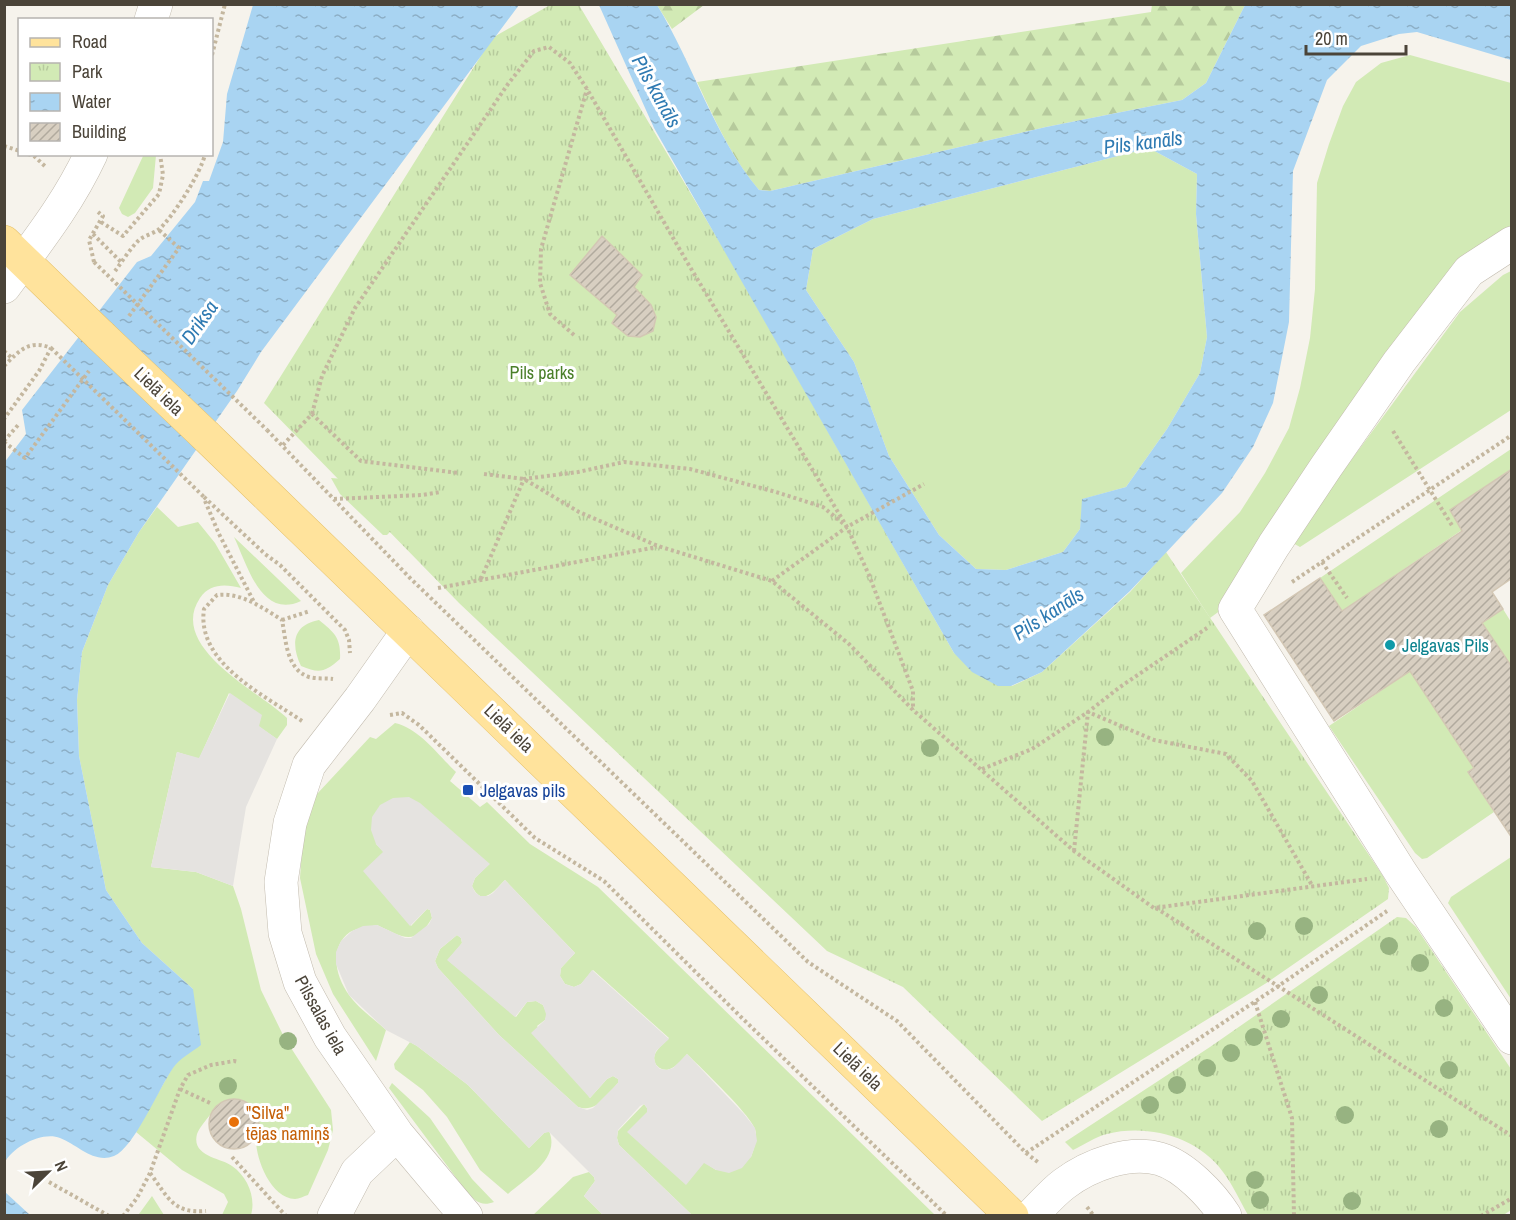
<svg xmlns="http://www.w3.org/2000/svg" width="1516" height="1220" font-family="'Archivo Narrow',sans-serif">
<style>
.grass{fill:#d2eab5}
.forest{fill:url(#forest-firs)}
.park{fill:url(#park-tufts)}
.parking{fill:#e5e3e0;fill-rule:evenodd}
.water{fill:url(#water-ripples);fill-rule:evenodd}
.building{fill:url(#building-hatch);stroke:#d3c7b4;stroke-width:1.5}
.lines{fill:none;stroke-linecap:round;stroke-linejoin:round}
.minor-casing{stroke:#c2bbae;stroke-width:34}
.major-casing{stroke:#e6c16a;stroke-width:34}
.path{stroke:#c4b79f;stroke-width:4;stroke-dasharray:3 3;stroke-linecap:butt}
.minor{stroke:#fff;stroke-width:33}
.major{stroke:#ffe39c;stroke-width:33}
.major-bridge-casing{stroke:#e6c16a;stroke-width:34;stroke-linecap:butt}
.path-bridge{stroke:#c4b79f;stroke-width:4;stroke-dasharray:3 3;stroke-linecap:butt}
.major-bridge{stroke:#ffe39c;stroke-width:33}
.tree{fill:#97b381}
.culture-dot{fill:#0f9aa8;stroke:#fff;stroke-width:2}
.transit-dot{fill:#1a4fb4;stroke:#fff;stroke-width:2}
.food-dot{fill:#e8710a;stroke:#fff;stroke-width:2}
.labels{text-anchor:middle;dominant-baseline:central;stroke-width:6;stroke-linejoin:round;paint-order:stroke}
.park-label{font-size:18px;fill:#4a7f2a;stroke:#fff}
.street-label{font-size:18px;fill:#4b4439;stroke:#fff}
.culture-label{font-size:18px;fill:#0d838f;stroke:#fff;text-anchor:start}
.transit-label{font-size:18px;fill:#164399;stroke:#fff;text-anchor:start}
.food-label{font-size:18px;fill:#c56008;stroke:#fff;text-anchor:start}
.water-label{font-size:20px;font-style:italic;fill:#2e7ab2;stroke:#fff}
</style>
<defs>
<pattern id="forest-firs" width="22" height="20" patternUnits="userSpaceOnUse" patternTransform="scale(1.5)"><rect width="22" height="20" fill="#d2eab5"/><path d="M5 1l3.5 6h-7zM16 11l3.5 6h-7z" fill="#b6ca9c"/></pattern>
<pattern id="park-tufts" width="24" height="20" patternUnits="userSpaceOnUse" patternTransform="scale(1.5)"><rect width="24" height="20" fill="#d2eab5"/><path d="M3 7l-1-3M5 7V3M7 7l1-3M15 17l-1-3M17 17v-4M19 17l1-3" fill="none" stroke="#b6ca9c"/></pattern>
<pattern id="water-ripples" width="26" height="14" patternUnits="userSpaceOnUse" patternTransform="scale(1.5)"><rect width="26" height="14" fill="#a9d4f2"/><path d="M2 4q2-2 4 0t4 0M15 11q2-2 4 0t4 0" fill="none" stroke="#8caec5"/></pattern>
<pattern id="building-hatch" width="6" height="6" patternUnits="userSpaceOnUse" patternTransform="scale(1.5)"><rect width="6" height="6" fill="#d8cfc1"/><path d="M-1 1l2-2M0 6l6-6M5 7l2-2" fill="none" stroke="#b1aa9e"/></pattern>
</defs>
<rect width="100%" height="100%" fill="#f6f3ec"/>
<path class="grass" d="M1410 55 1511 83V225L1443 289 1232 602 1210 618 1181 573 1240 512 1265 473 1289 428 1300 388 1310 338 1315 289 1317 183 1329 144 1343 106 1356 82 1381 63Z
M1149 148 1197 174 1196 214 1207 337 1200 373 1167 429 1126 487 1083 499 1080 529 1063 552 1006 570 976 569 939 535 889 456 854 362 806 290 813 249 873 219Z
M144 154 156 155 153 188 135 213 128 217 122 214 119 208Z
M1511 271V410L1300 547 1291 542 1460 312 1503 275Z
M1511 449V469L1450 510 1462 530 1342 611 1320 578Z
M331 478 410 484 418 503 387 535H383L340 494Z
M157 507 178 527 198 522 215 543 241 588C226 584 210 583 200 598 167 647 260 692 287 718V725L277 739 258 726 229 693 199 759 177 752 151 867 196 872 233 886 241 909 261 990 284 1037 331 1110 333 1130 328 1150 308 1195C304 1196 299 1199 295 1199 271 1198 256 1160 256 1140 256 1132 261 1126 258 1117 255 1107 247 1103 238 1099 225 1100 218 1104 210 1115 206 1120 199 1128 197 1134 191 1157 222 1158 232 1166 248 1177 256 1198 251 1215H222L228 1202 224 1194 182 1170 136 1132 174 1065 193 989 142 943 106 890 79 756 77 700 82 652 108 585 139 532Z
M234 537 301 601C261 620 247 564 234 537Z
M1503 609 1511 622V667L1482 623Z
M319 620C335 633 341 638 340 659 325 672 320 674 301 666 291 645 292 625 319 620Z
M1410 671 1474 768 1468 772 1494 812 1427 858 1422 859 1415 853 1329 726Z
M395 723C420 729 438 755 456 772L450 781 480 807 487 802 530 844 598 887 935 1215H692L619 1145 617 1138 618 1131 644 1104 647 1108V1112L704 1162 716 1170 751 1157C754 1148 758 1138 755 1129 750 1114 701 1068 687 1054 683 1058 678 1065 672 1068 662 1074 651 1064 655 1054 658 1048 664 1043 669 1038L593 970 581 984 574 987 565 984 560 976 561 968 575 953 505 880C495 890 482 908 472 886L475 878 489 864 376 844 384 852 411 926 427 909 430 910 432 918C415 948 401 936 377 925 369 927 357 928 350 932 329 947 335 976 349 995 358 1008 374 1019 386 1030L376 1061 333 994 316 954 300 878 303 834 317 794 370 737 376 739Z
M1511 857V999L1448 903 1451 897Z
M457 935 461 938 462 943 448 960 516 1017 527 1002 536 1001 543 1005 547 1014 545 1020 537 1026 590 1098 607 1079 613 1076 618 1079V1083C606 1096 597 1113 578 1107L499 1035 438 968 435 961 440 949Z
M410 1042 417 1046 468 1085 529 1148 544 1133 549 1131C561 1159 526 1178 508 1194L480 1170 447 1117 423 1090 395 1069 394 1064Z
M392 1083 430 1118 472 1179 494 1202C481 1207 475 1201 466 1191L389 1088Z
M589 1172 594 1177 595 1181 584 1196 603 1215 532 1216 573 1177Z
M152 1196 164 1215H140L139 1214Z"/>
<path class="forest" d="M657 5H704L672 29Z
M1152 5H1245L1206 83 1182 100 1046 127 770 191 759 190C731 157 715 120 697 82L1151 12Z"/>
<path class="park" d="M550 5H579L732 263 954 653 1012 686 1042 672 1130 592 1166 552 1383 876 1389 888 1388 899 1268 982 1042 1121 903 987 827 951 459 603 264 403 492 38Z
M1397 917 1406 918 1416 927 1511 1069V1210L1502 1216 1248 1215C1240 1201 1233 1185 1223 1172 1197 1136 1147 1124 1107 1134 1095 1137 1084 1145 1073 1150L1065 1142 1210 1047Z"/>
<path class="parking" d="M230 693 262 715 259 726 277 739 246 807 233 886 196 872 151 867 177 752 199 758Z
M409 797 420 803 490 864 475 878 472 886 475 892 480 896H488L493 893 505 880 575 953 561 968 560 976 565 984 574 987 581 984 592 970 669 1039 656 1051 654 1058 656 1065 660 1069 667 1070 673 1068 687 1054 744 1114 755 1128 757 1141 751 1157 742 1168 729 1173 716 1170 704 1163 686 1185 627 1132 647 1112V1108L644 1104 640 1106 618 1130 617 1138 619 1145 692 1215H603L584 1196 595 1181 594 1177 549 1132 544 1133 529 1148 468 1085 417 1046 386 1030 349 995 336 964V952L341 941 352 931 363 926 377 925 405 938H411L429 924 432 918 430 910 427 909 410 926 363 871 383 852 376 844 371 830 372 817 380 805 393 798ZM457 935 461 938 462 943 447 960 515 1017 527 1002 536 1001 543 1005 546 1014 545 1020 531 1033 590 1098 607 1079 613 1076 618 1079V1083L593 1108 587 1110 578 1107 499 1035 438 968 435 961 440 949Z"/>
<path class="water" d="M253 5H519L261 352 237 391 139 532 108 585 82 652 77 700 79 756 106 890 142 943 193 989 201 1045C192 1052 179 1059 173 1068 159 1088 134 1148 114 1156 94 1164 78 1145 60 1138 42 1131 13 1147 5 1162L4 463 26 434 22 410 137 262 151 256 195 202 203 181H209L223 142 227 94Z
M599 5H657C694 65 713 135 759 190L770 191 1046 127 1182 100 1206 83 1245 5H1511V60L1417 32 1399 34 1361 46 1327 80 1293 171 1289 322 1273 403 1253 447 1222 493 1130 591 1042 672 1011 686H998L972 672 954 653 654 128ZM1149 148 1197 174 1196 214 1207 337 1200 373 1167 429 1126 487 1082 499 1080 529 1063 552 1006 570 976 569 939 535 889 456 854 362 806 290 813 249 873 219Z
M4 1192H5L30 1215H5Z"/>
<path class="building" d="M602 236 642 275 634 287 651 305 656 317 653 331 640 337 628 336 612 323 617 315 570 275Z
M1512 469V578L1492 592 1503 609 1482 623 1512 667V838L1468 772 1474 768 1410 671 1334 721 1264 615 1320 578 1342 611 1462 531 1450 510Z
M209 1124a25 25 0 1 1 50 0a25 25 0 1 1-50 0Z"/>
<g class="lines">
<g class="minor-casing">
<path id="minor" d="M151 20 156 4
M1512 243 1469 271 1399 362 1326 467 1274 545 1235 609 1401 873 1512 1038
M4 287C37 242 67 205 91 154
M408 631 360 699 309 765 290 823 281 882 285 933 300 982 330 1037 397 1134 466 1216
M334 1216 357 1172 397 1134
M1031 1216C1042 1205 1052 1193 1064 1184 1089 1165 1129 1150 1160 1159 1184 1166 1212 1195 1225 1216"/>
</g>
<g class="major-casing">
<path id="major" d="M4 242 101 336
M206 436 1012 1216"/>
</g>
<path class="path" d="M212 55 225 4
M4 146 20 151
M28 154 34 156 47 168
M101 222 123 236 159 194 163 175 160 154
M93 234 122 263
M94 262 89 240 103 216 98 212
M115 271C122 262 129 250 138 241 143 236 152 234 158 230 172 219 202 171 205 154
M129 316 179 248 158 229
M574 335 550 314 540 283 541 249 587 89
M4 351 12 358
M4 366C19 351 29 339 51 348L39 371 4 419
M312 414 322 376 355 308 508 84 534 51 549 47 570 63 587 89 687 262 847 527 869 575 913 691V710
M267 430 410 578 808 962 897 1021 1026 1153 1039 1163
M1393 431 1453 527
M4 441 19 424
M4 442 25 458 89 371
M283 445 312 414 361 461 459 473
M484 474 524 479 579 512 658 546 772 581 849 644 913 710 1074 851 1154 908 1367 879
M204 497 265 554 280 565 345 630 349 640 350 653
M334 499 422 495 441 492
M205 501 219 534 254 602
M1322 562 1347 598
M481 579 524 479 578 472 624 462 690 469 776 492 823 507 845 525
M772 581 847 527 924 484
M1292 582 1512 435
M438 588 657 547
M282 620 310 611
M390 715 402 713 419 725 535 838 604 881 742 1018 947 1216
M302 721C264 695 196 663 204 609L217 595C241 592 263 608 282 620 286 640 286 669 309 677 316 679 325 678 333 679
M982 769 1032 749 1088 712 1120 687 1207 628
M1074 851 1088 712 1154 740 1226 754 1252 781 1313 887
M1156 908 1512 1136
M1255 1002 1292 1118 1294 1216
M180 1089 210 1103
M1026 1153 1277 987 1387 911
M232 1157 286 1216
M150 1173C168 1197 173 1214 206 1211
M49 1182 109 1216
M1087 1207 1094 1216
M123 1216 137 1198 150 1173 180 1089 188 1075 211 1065 234 1061 239 1062
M1481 1216 1512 1198"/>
<use href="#minor" class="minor"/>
<use href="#major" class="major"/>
<g class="major-bridge-casing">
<path id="major-bridge" d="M101 336 206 436"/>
</g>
<path class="path-bridge" d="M94 262 267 430
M51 348 204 497"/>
<use href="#major-bridge" class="major-bridge"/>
</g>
<g class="tree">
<circle cx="1105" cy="737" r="9"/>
<circle cx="930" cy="748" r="9"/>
<circle cx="1304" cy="926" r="9"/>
<circle cx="1257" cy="931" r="9"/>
<circle cx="1389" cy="946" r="9"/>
<circle cx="1420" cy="963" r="9"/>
<circle cx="1319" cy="995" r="9"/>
<circle cx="1444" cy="1008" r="9"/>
<circle cx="1281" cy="1019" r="9"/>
<circle cx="1254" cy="1037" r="9"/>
<circle cx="288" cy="1041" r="9"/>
<circle cx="1231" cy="1053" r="9"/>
<circle cx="1207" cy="1068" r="9"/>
<circle cx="1449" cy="1070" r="9"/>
<circle cx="1177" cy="1085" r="9"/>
<circle cx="228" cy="1086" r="9"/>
<circle cx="1150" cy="1105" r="9"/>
<circle cx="1345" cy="1115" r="9"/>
<circle cx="1439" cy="1129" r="9"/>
<circle cx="1255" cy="1180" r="9"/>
<circle cx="1260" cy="1200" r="9"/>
<circle cx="1352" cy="1201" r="9"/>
</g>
<circle class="culture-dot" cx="1390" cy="645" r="6"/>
<rect class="transit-dot" x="462" y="784" width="12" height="12" rx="3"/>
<circle class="food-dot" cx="234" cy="1122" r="6"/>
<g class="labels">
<g class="park-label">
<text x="542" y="372">Pils parks</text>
</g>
<g class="street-label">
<text transform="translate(159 391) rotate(44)">Lielā iela</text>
<text transform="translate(509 728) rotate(44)">Lielā iela</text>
<text transform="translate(321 1015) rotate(61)">Pilssalas iela</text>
<text transform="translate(858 1066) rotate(44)">Lielā iela</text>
</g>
<g class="culture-label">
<text x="1402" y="645">Jelgavas Pils</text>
</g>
<g class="transit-label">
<text x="480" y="790">Jelgavas pils</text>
</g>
<g class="food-label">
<text x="246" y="1112">"Silva"<tspan x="246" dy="21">tējas namiņš</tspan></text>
</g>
<g class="water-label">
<text transform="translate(657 91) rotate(61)">Pils kanāls</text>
<text transform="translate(1143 142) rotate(-7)">Pils kanāls</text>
<text transform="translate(199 322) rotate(-55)">Driksa</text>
<text transform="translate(1048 613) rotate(-33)">Pils kanāls</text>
</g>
</g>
<rect width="1516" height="1220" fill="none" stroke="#4b4439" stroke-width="12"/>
<rect x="18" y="18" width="195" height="138" fill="#ffffff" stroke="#b7b4b0" stroke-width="1.5"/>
<rect x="30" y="38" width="30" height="9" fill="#ffe39c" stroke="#b7b4b0" stroke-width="1.5"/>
<text x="72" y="48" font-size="18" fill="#4b4439">Road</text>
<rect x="30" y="63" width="30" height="18" fill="url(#park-tufts)" stroke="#b7b4b0" stroke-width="1.5"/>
<text x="72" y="78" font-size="18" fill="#4b4439">Park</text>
<rect x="30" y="93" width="30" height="18" fill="url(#water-ripples)" stroke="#b7b4b0" stroke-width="1.5"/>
<text x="72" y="108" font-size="18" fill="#4b4439">Water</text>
<rect x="30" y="123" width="30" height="18" fill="url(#building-hatch)" stroke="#b7b4b0" stroke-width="1.5"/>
<text x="72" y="138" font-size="18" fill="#4b4439">Building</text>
<g transform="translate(48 1172) rotate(66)" stroke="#ffffff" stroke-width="4.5" paint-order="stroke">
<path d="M0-4.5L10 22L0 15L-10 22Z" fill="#4b4439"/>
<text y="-9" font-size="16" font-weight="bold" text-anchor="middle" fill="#4b4439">N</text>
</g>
<path d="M1306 45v9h100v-9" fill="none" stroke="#4b4439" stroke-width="3"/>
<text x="1315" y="45" font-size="18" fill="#4b4439" stroke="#ffffff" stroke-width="4.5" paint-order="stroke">20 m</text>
</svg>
